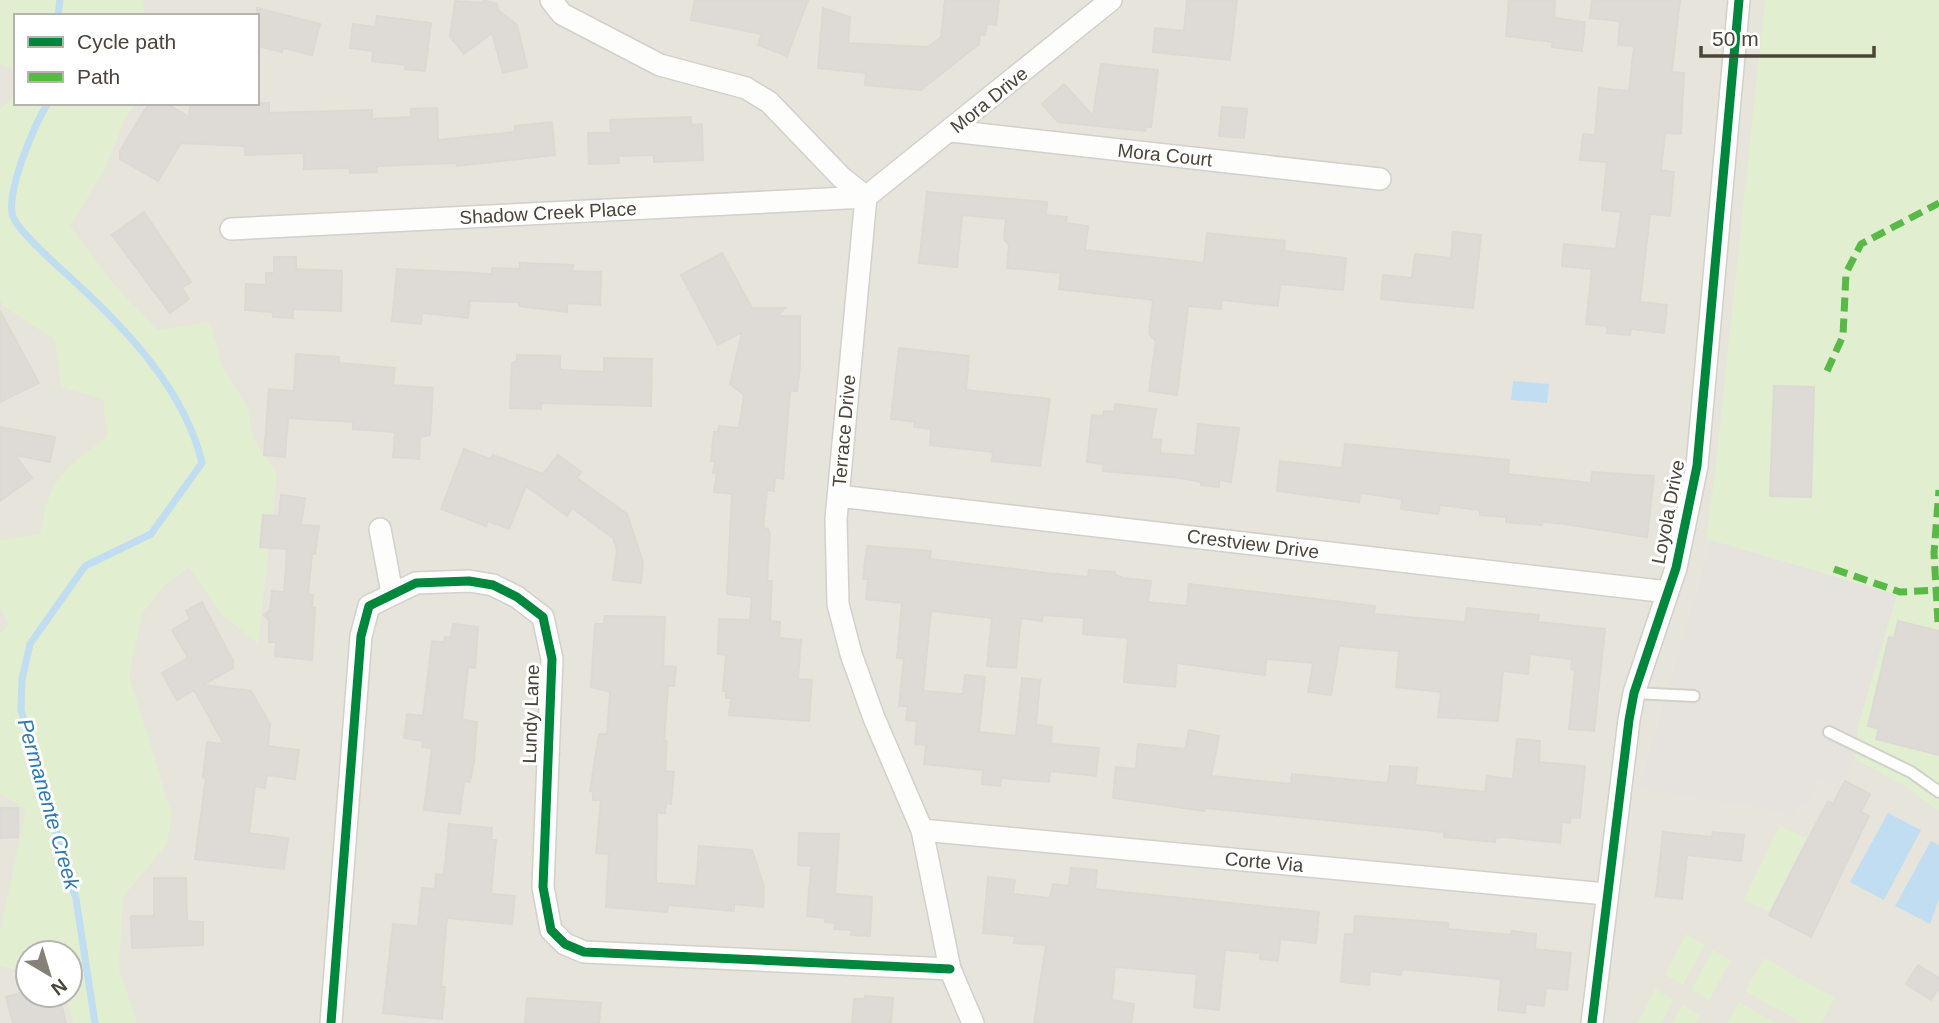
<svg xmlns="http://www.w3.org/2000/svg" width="1939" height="1023" font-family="Arial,sans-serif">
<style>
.residential{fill:#e7e4dc;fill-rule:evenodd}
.green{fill:#e1eecf}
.parking{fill:#e6e3df}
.water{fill:#c0ddf1}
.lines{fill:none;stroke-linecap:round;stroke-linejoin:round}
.stream{stroke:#c0ddf1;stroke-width:7}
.building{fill:#dedbd6;stroke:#dcd9d4;stroke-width:2}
.service-casing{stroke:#d2d0cb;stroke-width:14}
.minor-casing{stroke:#d2d0cb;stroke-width:24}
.service{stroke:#fdfdfc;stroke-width:10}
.minor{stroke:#fdfdfc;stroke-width:21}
.quiet{stroke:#58b947;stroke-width:7;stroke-dasharray:14 7;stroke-linecap:butt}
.cycleway-casing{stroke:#fff;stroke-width:13}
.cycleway{stroke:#00873e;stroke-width:9}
.labels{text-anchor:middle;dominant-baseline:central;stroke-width:6;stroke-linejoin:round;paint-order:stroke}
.street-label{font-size:19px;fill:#4b4439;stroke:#fff}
.water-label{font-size:21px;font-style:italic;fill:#2e7ab2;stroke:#fff}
</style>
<rect width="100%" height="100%" fill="#f4f2ee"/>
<path class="residential" d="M0 0H1939V1023H0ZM16 16H257V103H16ZM28 953H70V995H28Z"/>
<path class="green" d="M0 0H143L145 16H16V71L0 64Z
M1765 0H1939V811L1906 787 1855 759 1838 791 1819 781 1806 804 1801 802 1792 818 1779 812 1638 789 1711 540 1705 539 1714 482Z
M16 88V103H136L126 117 105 169 70 226 111 281 157 330 210 322 222 366 248 408 253 438 277 474 258 644 222 615 189 567 165 585 142 614 129 675 172 815 167 844 123 897 119 969 137 1023H73L66 995H70V953H28V973L0 966V932L26 809 0 794V634L9 624 0 607V540L40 534C49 477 64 470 107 436L103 399 61 387 55 340 3 306 0 299V109L9 102Z
M1780 825 1806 838 1769 912 1744 899Z
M1686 934 1705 945 1683 985 1665 975Z
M1713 950 1731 960 1709 1000 1691 990Z
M1764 958 1835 998 1821 1023H1801L1745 991Z
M1655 989 1674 1000 1661 1023H1638Z
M1739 1002 1776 1023H1727Z
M1682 1005 1700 1015 1696 1023H1672Z"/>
<path class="parking" d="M1711 540 1897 595 1858 726 1855 759 1838 791 1819 781 1806 804 1801 802 1792 818 1779 812 1638 789Z"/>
<path class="water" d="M1513 381 1549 384 1547 403 1511 400Z
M1888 813 1921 830 1884 900 1850 882Z
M1931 841 1939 845V899L1930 924 1895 906Z"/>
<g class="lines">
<path class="stream" d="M58 16 60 0
M48 103C35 122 3 198 14 219 23 236 59 267 74 281 126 329 185 390 202 463L151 534 85 566 30 644 22 679 21 710 76 899 95 1023"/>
</g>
<path class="building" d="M483 0 497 4 498 10 517 25 527 67 503 73 492 33 464 54 450 37 455 1 484 3Z
M695 0H808L787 56 758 45 762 34 691 20Z
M945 0H999L996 25 987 24 985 35 980 34 979 44 921 90 865 85 866 73 818 68 823 8 850 17 848 43 928 47 941 37Z
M1187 0H1237L1230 60 1153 52 1155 28 1184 31Z
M1509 0H1555L1554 18 1585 22 1582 51 1552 47 1553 42 1506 36Z
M1592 0H1680L1672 72 1684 73 1681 134 1665 133 1661 170 1674 172 1670 216 1650 214 1640 302 1667 305 1664 333 1631 329 1630 335 1607 333V326L1586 324 1592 269 1562 266 1564 244 1616 249 1621 212 1602 210 1607 162 1580 160 1583 134 1595 135 1599 88 1629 91 1634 46 1618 45 1620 21 1590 18Z
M257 8 320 24 312 55 283 48 282 52 257 46Z
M377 16 431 23 425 71 405 69 406 65 372 61 373 51 350 48 353 24 376 27Z
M1101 64 1158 70 1151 127H1146L1145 131 1058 122 1042 104 1064 84 1093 116Z
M149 103H166L189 117 190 103H269V113L372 110V119L411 117V109L437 108 438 140 515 132V126L552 122 555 155 457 166 456 163 377 166V172L350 173V168L304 169V153L245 155V146L181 143 158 181 120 159V151Z
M1222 107 1247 109 1244 138 1219 136Z
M691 117V125L702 124 703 160 654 162V155L618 156 619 163 589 164 588 133H611L610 120Z
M927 192 1047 202 1046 215 1067 217 1066 223 1088 226 1085 250 1204 263 1207 233 1285 241 1284 251 1346 258 1343 290 1280 284 1278 306 1222 300 1221 309 1188 306 1177 395 1149 391 1156 341 1149 334 1153 300 1059 289 1061 273 1007 268 1009 245 1004 239 1006 219 962 215 957 267 919 263Z
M144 212 191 282 182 288 189 299 170 313 112 235Z
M1453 232 1481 235 1473 308 1381 299 1383 275 1412 278 1415 254 1451 258Z
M722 253 752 308H785L777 316H800V365L797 391 790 390 783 479 775 478 774 491 767 490 763 528 768 529 770 534 767 581H772L770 621 780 622 779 638 801 640 798 679 812 680 809 721 729 715 731 698H726V691H723L726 655 718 654 719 619 750 620 752 597 727 594 732 494 714 492 717 473H713L715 461H711L714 432H718L719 426 739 428 744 395 730 384 742 332 718 345 681 275Z
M274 257H296V269L342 271 341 311 293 309V318L273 317V312L245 310 246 284 266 285V273H274Z
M520 263 573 265 572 271 601 272 600 305 567 303V312L519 306V302L470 301 468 318 422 313 421 324 392 321 397 269 492 274V268L520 269Z
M0 311 39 383 0 402Z
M899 348 969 356 966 390 1050 399 1040 466 992 461 993 452 930 445 931 429 914 427 915 422 891 419Z
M296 354 339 357V363L395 368 393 385 433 388 430 435 420 437 419 459 393 457 395 432 353 429V422L288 418 285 457 264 455 269 389 294 391Z
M517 355 560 356V370L604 372V358L652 359 651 406 541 403V409L510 408 512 363 517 361Z
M1774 386 1814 387 1811 497 1770 496Z
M1115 404 1156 409 1151 439 1161 440 1160 453 1195 456 1198 424 1239 428 1231 482 1219 480V487L1201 485V482L1181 478 1103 471 1104 464 1087 462 1092 415 1103 416 1104 411 1114 412Z
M0 427 55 437 50 462 15 455 32 478 0 501Z
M1345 444 1509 460 1508 474 1591 483 1592 472 1654 476 1647 537 1564 524 1543 522 1542 525 1506 522V517L1480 515V510L1440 505 1438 514 1401 509 1402 499 1360 493 1359 502 1277 491 1280 461 1342 468Z
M464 449 490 459 493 455 543 474 558 455 581 472 577 478 627 514 643 562 641 583 613 580 617 550 613 538 572 508 567 516 526 486 509 529 488 521 486 526 441 509Z
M281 495 305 498 301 525 319 526 315 554H312L308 594 313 595 312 608H315L312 660 275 656 276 642H269V620L264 615 270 610 272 591 284 592 287 549 260 547 263 515 279 516Z
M867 546 931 551 930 559 1047 573 1088 577 1089 570 1115 572V575L1123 578 1151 581 1148 602 1187 606 1189 584 1375 606 1374 614 1465 622 1467 608 1539 615 1538 622 1605 629 1594 731 1569 729 1575 670 1571 669 1572 659 1530 654 1528 674 1503 671 1498 721 1438 717 1441 692 1396 687 1399 651 1339 646 1331 695 1308 692 1313 663 1266 659 1265 675 1177 663 1175 687 1124 682 1128 638 1083 634 1084 618 1043 615 1042 621 1021 618 1016 668 987 666 992 618 931 611 923 691 963 694 965 675 985 677 979 732 1016 736 1022 678 1040 680 1036 725 1052 727 1051 744 1099 748 1096 776 1050 771 1049 782 1001 778 1000 786 982 784 983 770 924 764 926 745 915 744 917 721 906 720 908 706H899L904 658H897L902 603 866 599 868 579H863Z
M202 602 233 661V668L203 685 251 691 270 724 268 746 299 750 295 779 267 775 265 788 255 786 249 833 288 838 284 869 195 859 206 778 203 777 207 742 224 744 194 690 177 700 162 673 188 658 172 630 190 619 186 611Z
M605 616 665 617 663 666 676 667 674 686H668L664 741H667L665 771 674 772 671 804 666 803 665 813H657L656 883 696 886 699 846 752 850 764 887 763 907 734 904V911L668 905 667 912 606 907 609 854 596 853 601 800H593V792L590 791 599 734H607L610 692 591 687 595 624H604Z
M1898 621 1939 631V755L1876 739 1879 729 1868 726 1889 637 1894 638Z
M453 624 478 627 475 668 468 667 462 720 477 722 474 762 470 782 464 781 460 814 424 810 432 748 422 747 423 741 404 738 407 714 423 716 432 641 444 642 445 637 451 638Z
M1189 730 1219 736 1211 776 1291 784 1292 774 1388 783 1390 766 1417 768 1415 785 1485 792 1487 776 1513 779 1517 739 1540 741 1539 762 1585 766 1580 818 1571 817 1570 823 1562 822 1560 843 1504 837 1495 838V842L1444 837V832L1205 808 1204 811 1113 798 1116 767 1136 769 1138 744 1185 749Z
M1845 781 1870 794 1861 812 1869 816 1811 937 1769 915 1828 801 1833 804Z
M0 808H18V837L0 838Z
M449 824 492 828 491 840H496L491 894 515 896 512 924 447 918 441 987H445L442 1019 383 1013 393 924 418 926 422 888 435 889 436 874 444 875Z
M1663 832 1712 837 1713 832 1744 835 1741 861 1687 855 1682 899 1656 896Z
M799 833 839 834 835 894 872 897 870 936 851 935 852 930 834 929 835 923 825 922 826 918 807 916 811 866 798 865Z
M1071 868 1097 870 1095 889 1319 912 1316 943 1280 939 1278 961 1260 959V953L1225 950 1219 1010 1194 1007 1197 974 1115 967 1112 1000 1134 1004 1131 1023H1034L1046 945 1014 943 1015 936 983 933 988 877 1015 880 1013 894 1050 898 1053 884 1069 886Z
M154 878H186L187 921 203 922V945L132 948 131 916H154Z
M1355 916 1448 923V929L1511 935 1512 931 1536 934 1535 949 1571 953 1567 990 1546 988 1544 1006 1526 1004 1525 1013 1498 1010 1501 979 1402 969 1401 975 1370 971 1369 985 1341 982 1345 934H1354Z
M1918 965 1939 978V988L1931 1000 1906 984Z
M28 991V995H59L66 1023H13L6 997Z
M865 996 893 998 891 1023H852L854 999H865Z
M527 998 601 1003 599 1023H525Z"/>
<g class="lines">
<g class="service-casing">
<path id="service" d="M1634 693 1694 696
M1829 732 1911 772 1939 792"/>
</g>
<g class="minor-casing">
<path id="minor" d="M551 0 562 14 660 65 746 88 769 102 841 177 866 197
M951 131 1380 179
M866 197 836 519 838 604 851 654 874 718 922 830 950 969 973 1023
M866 197 1111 0
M231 229 866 197
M838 496 1668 592
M380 529 392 593
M922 830 1606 894
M331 1023 361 636 369 606 416 583 469 581 493 585 517 597 543 617 552 659 543 887 551 930 565 944 584 952 950 969
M1592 1023 1629 720 1634 693 1676 568 1697 466 1739 0"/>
</g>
<use href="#service" class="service"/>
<use href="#minor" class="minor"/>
<path class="quiet" d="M1827 371 1843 336 1846 273 1861 244 1939 203
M1834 569 1900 592 1939 590
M1938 622 1934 553 1939 490"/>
<g class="cycleway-casing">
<path id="cycleway" d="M331 1023 361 636 369 606 416 583 469 581 493 585 517 597 543 617 552 659 543 887 551 930 565 944 584 952 950 969
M1592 1023 1629 720 1634 693 1676 568 1697 466 1739 0"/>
</g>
<use href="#cycleway" class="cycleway"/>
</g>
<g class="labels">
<g class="street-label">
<text transform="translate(989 100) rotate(-39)">Mora Drive</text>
<text transform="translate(1165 155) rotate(6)">Mora Court</text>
<text transform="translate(548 213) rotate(-3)">Shadow Creek Place</text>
<text transform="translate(844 431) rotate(-85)">Terrace Drive</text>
<text transform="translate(1668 512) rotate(-79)">Loyola Drive</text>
<text transform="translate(1253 544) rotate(7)">Crestview Drive</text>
<text transform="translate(531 714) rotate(-88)">Lundy Lane</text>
<text transform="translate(1264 862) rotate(5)">Corte Via</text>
</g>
<g class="water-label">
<text transform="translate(49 804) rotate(74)">Permanente Creek</text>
</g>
</g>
<rect x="14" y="14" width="245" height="91" fill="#ffffff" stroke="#b7b4b0" stroke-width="2"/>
<rect x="28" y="37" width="35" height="10" fill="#00873e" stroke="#b7b4b0" stroke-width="2"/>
<text x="77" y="49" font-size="21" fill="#4b4439">Cycle path</text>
<rect x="28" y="72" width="35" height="10" fill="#58b947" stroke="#b7b4b0" stroke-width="2"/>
<text x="77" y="84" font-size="21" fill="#4b4439">Path</text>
<g transform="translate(49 974) rotate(142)"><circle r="33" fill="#ffffff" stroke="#b7b4b0" stroke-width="2"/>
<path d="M0-5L12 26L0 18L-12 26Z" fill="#868178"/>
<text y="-10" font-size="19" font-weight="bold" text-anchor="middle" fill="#4b4439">N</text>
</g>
<path d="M1701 46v10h173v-10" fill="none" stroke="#4b4439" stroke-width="3.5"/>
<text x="1712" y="46" font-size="21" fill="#4b4439" stroke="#ffffff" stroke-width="5" paint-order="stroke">50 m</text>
</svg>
